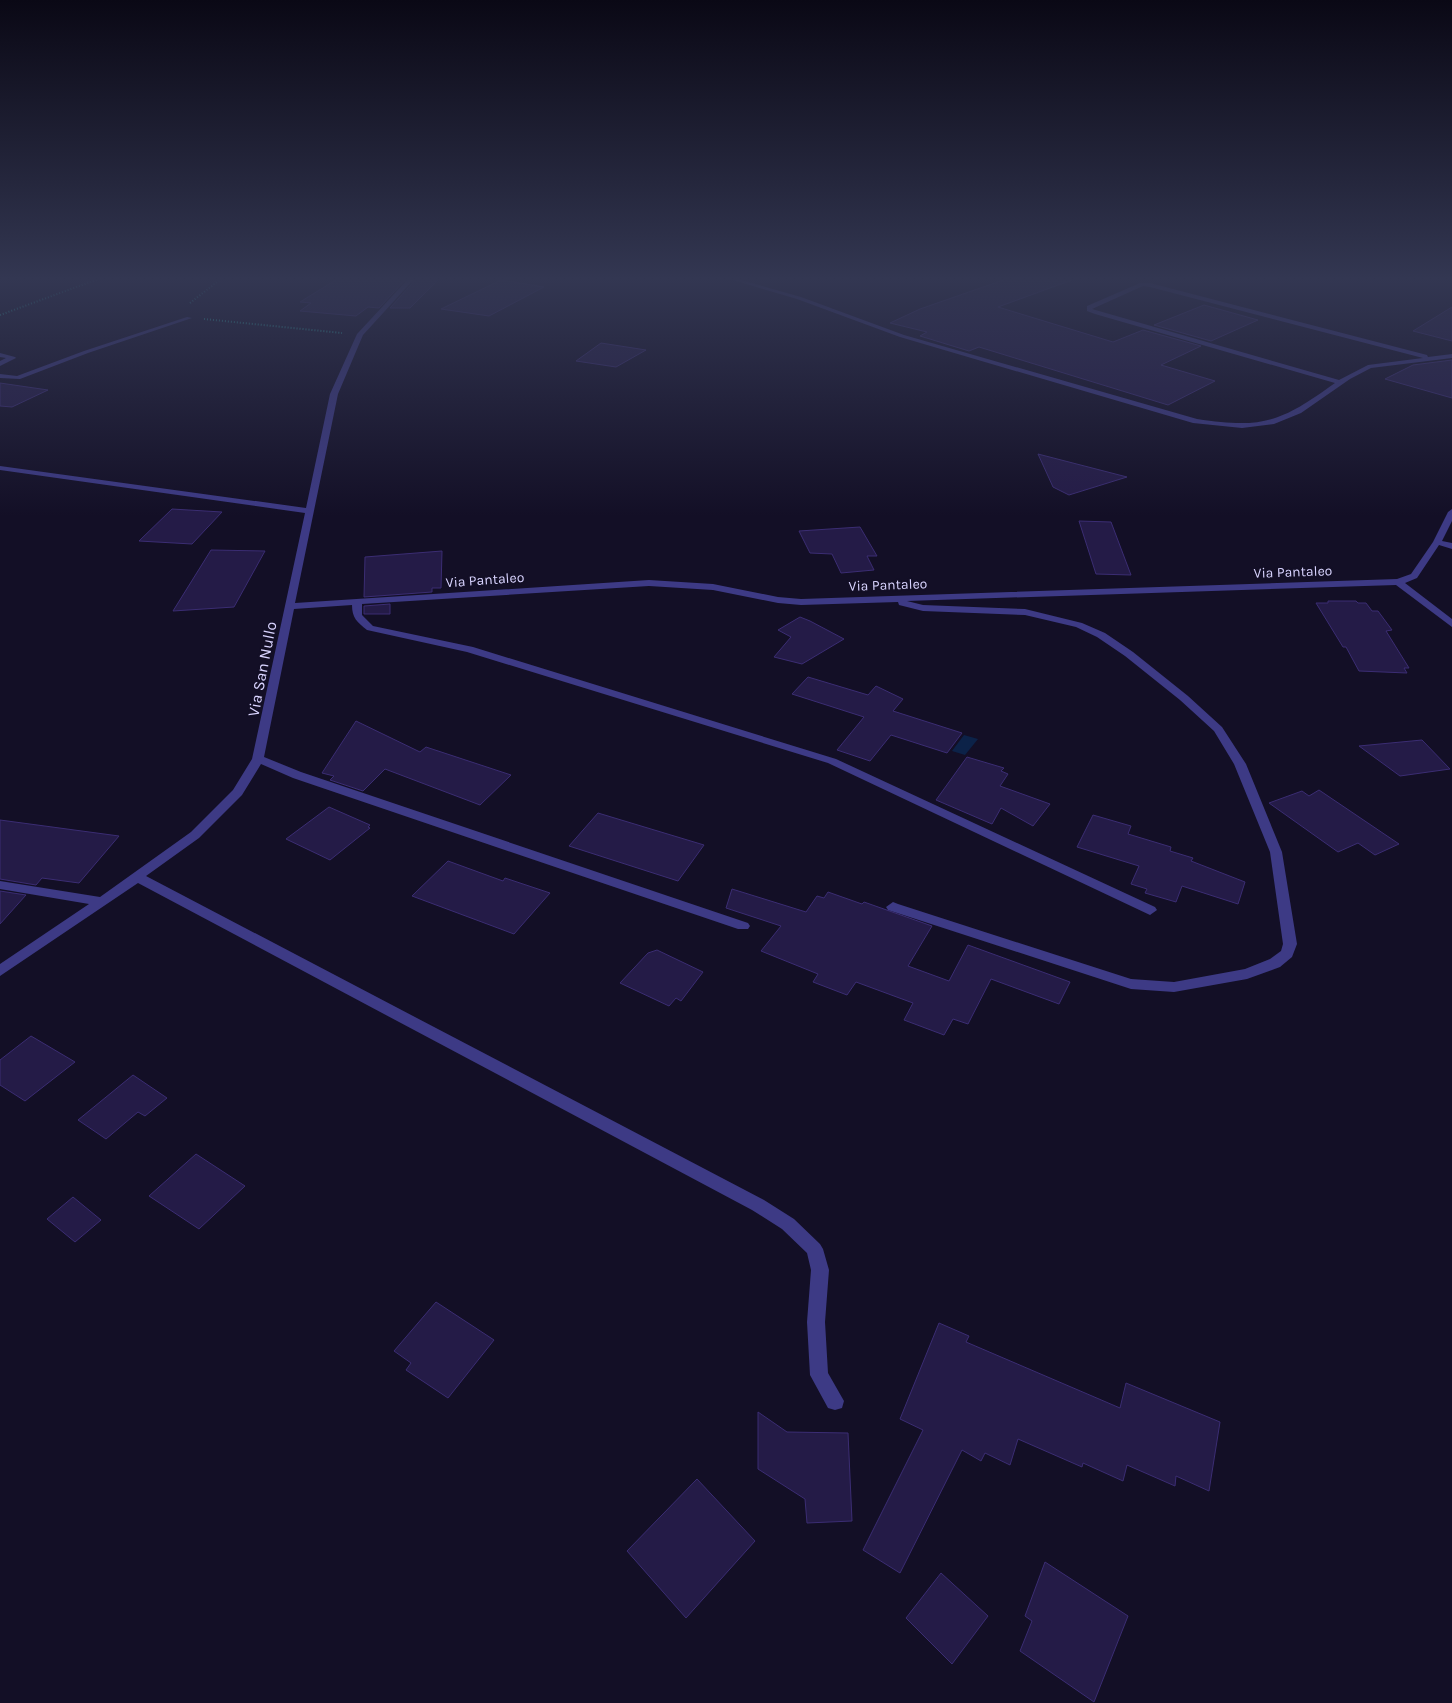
<svg xmlns="http://www.w3.org/2000/svg" width="1452" height="1703" font-family="Karla,sans-serif">
<style>
.water{fill:#0c2248}
.building{fill:#241b47;stroke:#3b2d73}
.lines{fill:none;stroke-linecap:round;stroke-linejoin:round}
.path{stroke:#2fb8b0;stroke-width:2;stroke-dasharray:1 2;stroke-linecap:butt}
.minor{fill:#3d3a85;fill-rule:evenodd}
.labels{text-anchor:middle;dominant-baseline:central;stroke-width:4;stroke-linejoin:round;paint-order:stroke}
.far-street-label{font-size:14px;fill:#d9d4ff;stroke:#130f26}
.street-label{font-size:16px;fill:#d9d4ff;stroke:#130f26}
</style>
<rect width="100%" height="100%" fill="#130f26"/>
<path class="water" d="M964 735 978 739 965 755 952 751Z"/>
<path class="building" d="M339 278H407L379 308 368 307 356 316 300 311 311 303 300 302Z
M417 278H440L410 308H390Z
M1009 278H1071L1072 280 998 307 1113 342 1143 330 1201 346 1161 365 1215 381 1168 405 979 347 969 351 920 336 927 332 890 323 920 309Z
M501 280 544 287 489 316 441 309Z
M1204 305 1258 320 1211 341 1154 325Z
M1452 307V341L1413 331Z
M601 343 646 350 616 367 576 361Z
M1452 360V398L1385 379 1413 365Z
M0 383 48 390 12 407 0 406Z
M1038 454 1127 477 1069 495 1053 487Z
M172 509 222 512 192 544 139 541Z
M1079 521 1111 522 1131 575 1096 574Z
M860 527 877 556H867L874 570 841 573 832 554 810 553 799 531Z
M211 550 265 551 234 607 173 611Z
M442 551 441 588H432V592L364 597 365 557Z
M1328 601H1356L1358 603H1366L1372 611H1378L1392 630 1386 631 1409 668H1404L1407 673 1359 671 1346 647H1343L1316 603H1328Z
M390 604V614H364V606Z
M800 617 810 621 844 639 802 664 774 657 791 637 778 630Z
M808 677 868 695 876 686 903 699 893 711 962 733 947 753 891 735 870 761 837 750 864 717 792 694Z
M356 721 420 752 426 747 511 775 480 805 385 769 363 791 330 780 334 776 322 773Z
M1422 740 1450 769 1400 776 1359 746Z
M967 757 1004 768 1001 771 1008 774 1000 786 1050 804 1033 826 1001 808 992 824 936 800Z
M1319 790 1399 844 1375 855 1358 843 1338 852 1269 803 1302 791 1309 796Z
M329 807 370 825 368 827 370 828 330 860 286 839Z
M598 813 704 845 678 881 569 846Z
M1093 815 1131 826 1128 834 1171 847 1170 851 1193 858 1191 861 1245 882 1238 904 1182 886 1176 902 1145 893 1147 889 1131 884 1139 866 1077 847Z
M0 820 119 836 79 883 42 878 36 885 0 879Z
M448 861 503 881 505 878 550 893 514 934 412 896Z
M732 889 806 912 817 896 824 898 828 892 862 904 864 902 932 926 908 966 949 981 968 945 1070 982 1059 1004 991 979 968 1024 953 1019 944 1035 904 1020 913 1003 856 982 847 995 813 982 818 974 761 951 781 926 726 908Z
M0 891 26 895 0 924Z
M657 950 703 972 681 1001 676 998 669 1006 620 983 648 953Z
M31 1036 75 1062 25 1101 0 1085V1060Z
M133 1075 167 1098 145 1116 138 1112 106 1139 78 1120Z
M196 1154 245 1186 199 1229 149 1196Z
M73 1197 101 1220 75 1242 47 1219Z
M436 1302 494 1340 448 1398 406 1370 411 1363 394 1351Z
M939 1323 969 1336 966 1342 1120 1408 1126 1383 1220 1422 1209 1491 1176 1476 1175 1486 1127 1465 1123 1481 1083 1463 1082 1467 1018 1439 1010 1465 985 1453 981 1461 962 1450 900 1573 863 1550 923 1430 900 1419Z
M758 1412 787 1432 848 1433 852 1521 807 1523 805 1499 758 1469Z
M697 1479 755 1541 686 1618 627 1551Z
M1045 1562 1128 1616 1094 1702 1020 1651 1032 1621 1025 1616Z
M941 1573 988 1616 952 1664 906 1618Z"/>
<g class="lines">
<path class="path" d="M190 303 222 278
M0 315 101 278
M204 319 342 333"/>
<path class="minor" d="M409 278H415L363 335 338 394 295 603 649 580 713 584 778 597 801 599 1397 579 1411 574 1433 542 1448 512 1452 509V521L1442 541 1452 543V549L1439 545 1417 578 1405 583 1452 619V627L1396 585 907 601 923 605 1025 609 1082 623 1105 633 1133 652 1188 696 1222 727 1246 764 1282 852 1297 944 1292 957 1280 967 1247 979 1174 992 1131 989 888 910 886 907 893 902 898 904 1131 979 1174 982 1245 969 1270 959 1281 951 1283 944 1270 852 1234 764 1214 731 1180 700 1125 656 1097 637 1076 627 1025 615 923 611 899 605 898 602 801 605 778 603 713 590 649 586 362 604V615L373 626 473 647 836 759 1155 907 1157 910 1150 915 828 763 467 652 367 630C357 622 352 618 352 605L294 609 264 757 301 772 748 923 750 926 748 929H738L293 778 261 764 242 795 199 838 146 876 764 1200 794 1219 820 1244 823 1249 829 1270 825 1322 828 1373 844 1401 842 1408 835 1410 828 1408 810 1375 807 1322 811 1270 807 1253 782 1229 752 1210 138 883 0 976V964L89 904 0 889V881L100 897 191 832 233 790 252 759 305 513 0 470V466L306 508 330 394 357 334Z
M726 278H734L801 297 904 335 1197 419C1263 429 1281 422 1335 383L1095 314 1087 311V306L1140 283H1150L1427 355 1428 357 1452 354V358L1371 368 1350 379 1301 413 1274 424 1242 428 1193 423 900 337 797 299ZM1143 286 1150 287 1423 358 1368 365 1339 380 1092 309Z
M187 317 192 318 88 353 20 379 0 378V374L17 376 84 351Z
M0 353 15 357 16 358 0 366V361L6 358 0 357Z"/>
</g>
<linearGradient id="sky" x2="0" y2="1"><stop stop-color="#0a0815"/><stop offset="0.54" stop-color="#333752"/><stop offset="1" stop-color="#333752" stop-opacity="0"/></linearGradient>
<rect width="1452" height="516" fill="url(#sky)"/>
<g class="labels">
<g class="far-street-label">
<text transform="translate(1293 572) rotate(-2)">Via Pantaleo</text>
<text transform="translate(485 580) rotate(-4)">Via Pantaleo</text>
<text transform="translate(888 585) rotate(-2)">Via Pantaleo</text>
</g>
<g class="street-label">
<text transform="translate(262 669) rotate(-79)">Via San Nullo</text>
</g>
</g>
</svg>
